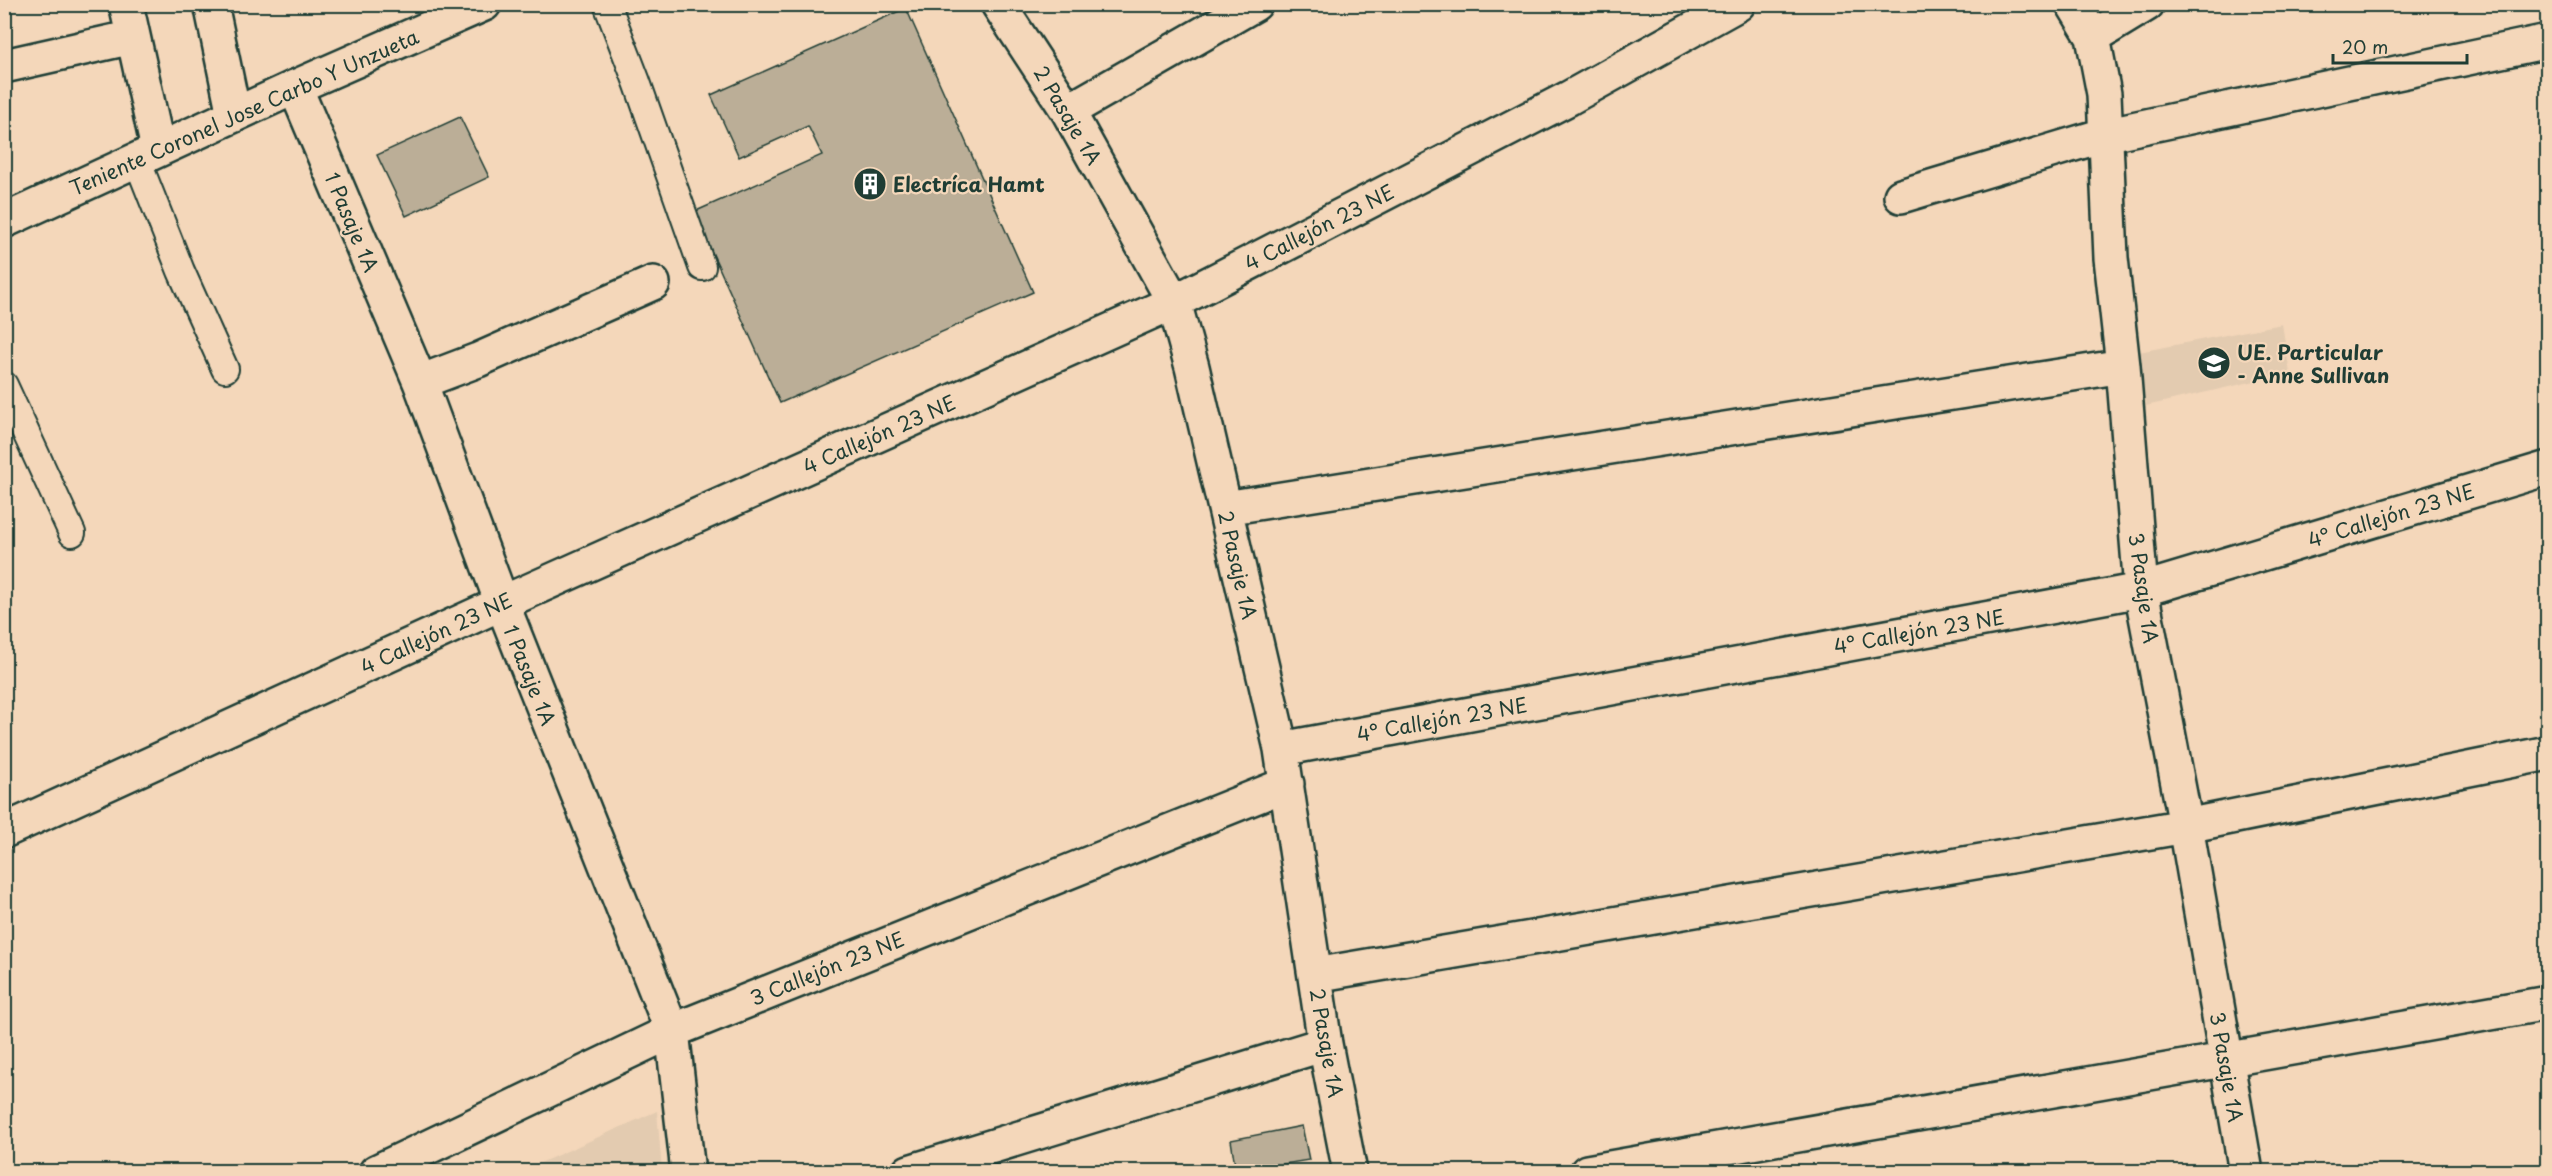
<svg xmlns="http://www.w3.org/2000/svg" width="2552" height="1176" font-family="'Playpen Sans',sans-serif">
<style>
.built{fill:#e3cbb0}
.building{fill:#bbae97;stroke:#1f3d34;stroke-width:1.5}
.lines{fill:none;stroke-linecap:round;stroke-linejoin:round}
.lane-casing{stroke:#1f3d34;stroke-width:30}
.street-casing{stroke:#1f3d34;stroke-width:38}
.secondary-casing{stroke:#1f3d34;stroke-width:38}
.lane{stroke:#f4d7ba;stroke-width:26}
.street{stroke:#f4d7ba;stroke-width:33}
.secondary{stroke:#f4d7ba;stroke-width:33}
.labels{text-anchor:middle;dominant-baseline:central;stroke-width:4.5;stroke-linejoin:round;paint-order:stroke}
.street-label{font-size:20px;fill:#1f3d34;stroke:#f4d7ba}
.poi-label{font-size:20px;font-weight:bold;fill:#1f3d34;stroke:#f4d7ba;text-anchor:start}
</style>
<rect width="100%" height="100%" fill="#f4d7ba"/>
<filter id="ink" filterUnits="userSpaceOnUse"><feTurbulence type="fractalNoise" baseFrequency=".0167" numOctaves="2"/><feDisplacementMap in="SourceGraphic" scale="12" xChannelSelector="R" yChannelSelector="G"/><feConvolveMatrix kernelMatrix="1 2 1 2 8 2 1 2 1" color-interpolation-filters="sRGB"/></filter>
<g filter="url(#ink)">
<path class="built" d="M2282 324 2290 373 2146 406 2139 352Z
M657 1111 662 1171H522Z"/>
<path class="building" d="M906 8 1033 292 780 403 694 212 822 155 808 126 739 157 711 95Z
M460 117 489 177 406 216 377 155Z
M1302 1126 1309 1160 1236 1172 1231 1140Z"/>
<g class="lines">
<g class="lane-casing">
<path id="lane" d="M607 4 637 82 702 267
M137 160 181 271 225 369
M4 385 72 533"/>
</g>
<g class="street-casing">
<path id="street" d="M126 4 158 149
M211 4 234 115
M998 4 1068 111 1174 302 1192 367 1281 749 1325 1044 1350 1172
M2073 4 2093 37 2104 94 2111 258 2123 366 2141 590 2186 826 2246 1172
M2093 37 2147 4
M4 66 133 37
M295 87 420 382 502 603 672 1031 688 1172
M1068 111 1255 4
M1901 196 2104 135 2548 41
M420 382 478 360 653 283
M1225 508 2123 366
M1281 749 2141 590 2548 468
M4 831 502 603 1174 302 1569 98 1738 4
M1315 975 2186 826 2548 753
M376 1172 672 1031 1287 784
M909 1172 1325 1044
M1587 1172 2548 1003"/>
</g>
<g class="secondary-casing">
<path id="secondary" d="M4 221 295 87 484 4"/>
</g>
<use href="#lane" class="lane"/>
<use href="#street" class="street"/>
<use href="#secondary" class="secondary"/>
</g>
</g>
<defs>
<g id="building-disc" transform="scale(1.725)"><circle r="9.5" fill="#1f3d34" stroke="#f4d7ba"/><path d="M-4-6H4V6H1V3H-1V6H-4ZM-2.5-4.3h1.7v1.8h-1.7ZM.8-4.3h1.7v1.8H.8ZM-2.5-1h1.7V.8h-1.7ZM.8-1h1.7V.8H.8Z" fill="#fff"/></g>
<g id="school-disc" transform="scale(1.725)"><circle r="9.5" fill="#1f3d34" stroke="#f4d7ba"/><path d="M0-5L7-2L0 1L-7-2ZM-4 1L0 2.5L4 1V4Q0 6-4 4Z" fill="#fff"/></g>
</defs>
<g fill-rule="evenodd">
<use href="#building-disc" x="870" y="184"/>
<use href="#school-disc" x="2214" y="363"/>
</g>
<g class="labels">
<g class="street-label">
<text transform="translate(244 112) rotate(-24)">Teniente Coronel Jose Carbo Y Unzueta</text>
<text transform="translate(1068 115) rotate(59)">2 Pasaje 1A</text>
<text transform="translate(352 222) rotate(67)">1 Pasaje 1A</text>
<text transform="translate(1319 227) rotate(-27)">4 Callejón 23 NE</text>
<text transform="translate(879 434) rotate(-24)">4 Callejón 23 NE</text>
<text transform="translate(2391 515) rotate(-17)">4° Callejón 23 NE</text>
<text transform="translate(1238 565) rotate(77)">2 Pasaje 1A</text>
<text transform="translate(2144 588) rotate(82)">3 Pasaje 1A</text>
<text transform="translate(1919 631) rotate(-10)">4° Callejón 23 NE</text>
<text transform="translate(436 633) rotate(-25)">4 Callejón 23 NE</text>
<text transform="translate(530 675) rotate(68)">1 Pasaje 1A</text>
<text transform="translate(1442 719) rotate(-10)">4° Callejón 23 NE</text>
<text transform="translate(827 968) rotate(-22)">3 Callejón 23 NE</text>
<text transform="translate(1327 1043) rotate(80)">2 Pasaje 1A</text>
<text transform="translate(2227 1067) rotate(80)">3 Pasaje 1A</text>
</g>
<g class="poi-label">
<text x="893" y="184">Electríca Hamt</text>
<text x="2237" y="352">UE. Particular<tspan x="2237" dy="23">- Anne Sullivan</tspan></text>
</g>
</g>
<rect width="2552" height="1176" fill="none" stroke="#f4d7ba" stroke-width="24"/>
<rect x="12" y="12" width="2528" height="1152" fill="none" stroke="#1f3d34" stroke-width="2" filter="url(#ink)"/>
<path d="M2333 54v9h134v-9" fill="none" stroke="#1f3d34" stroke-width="3"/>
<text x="2342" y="54" font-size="18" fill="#1f3d34" stroke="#f4d7ba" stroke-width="4.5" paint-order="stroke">20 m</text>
</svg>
